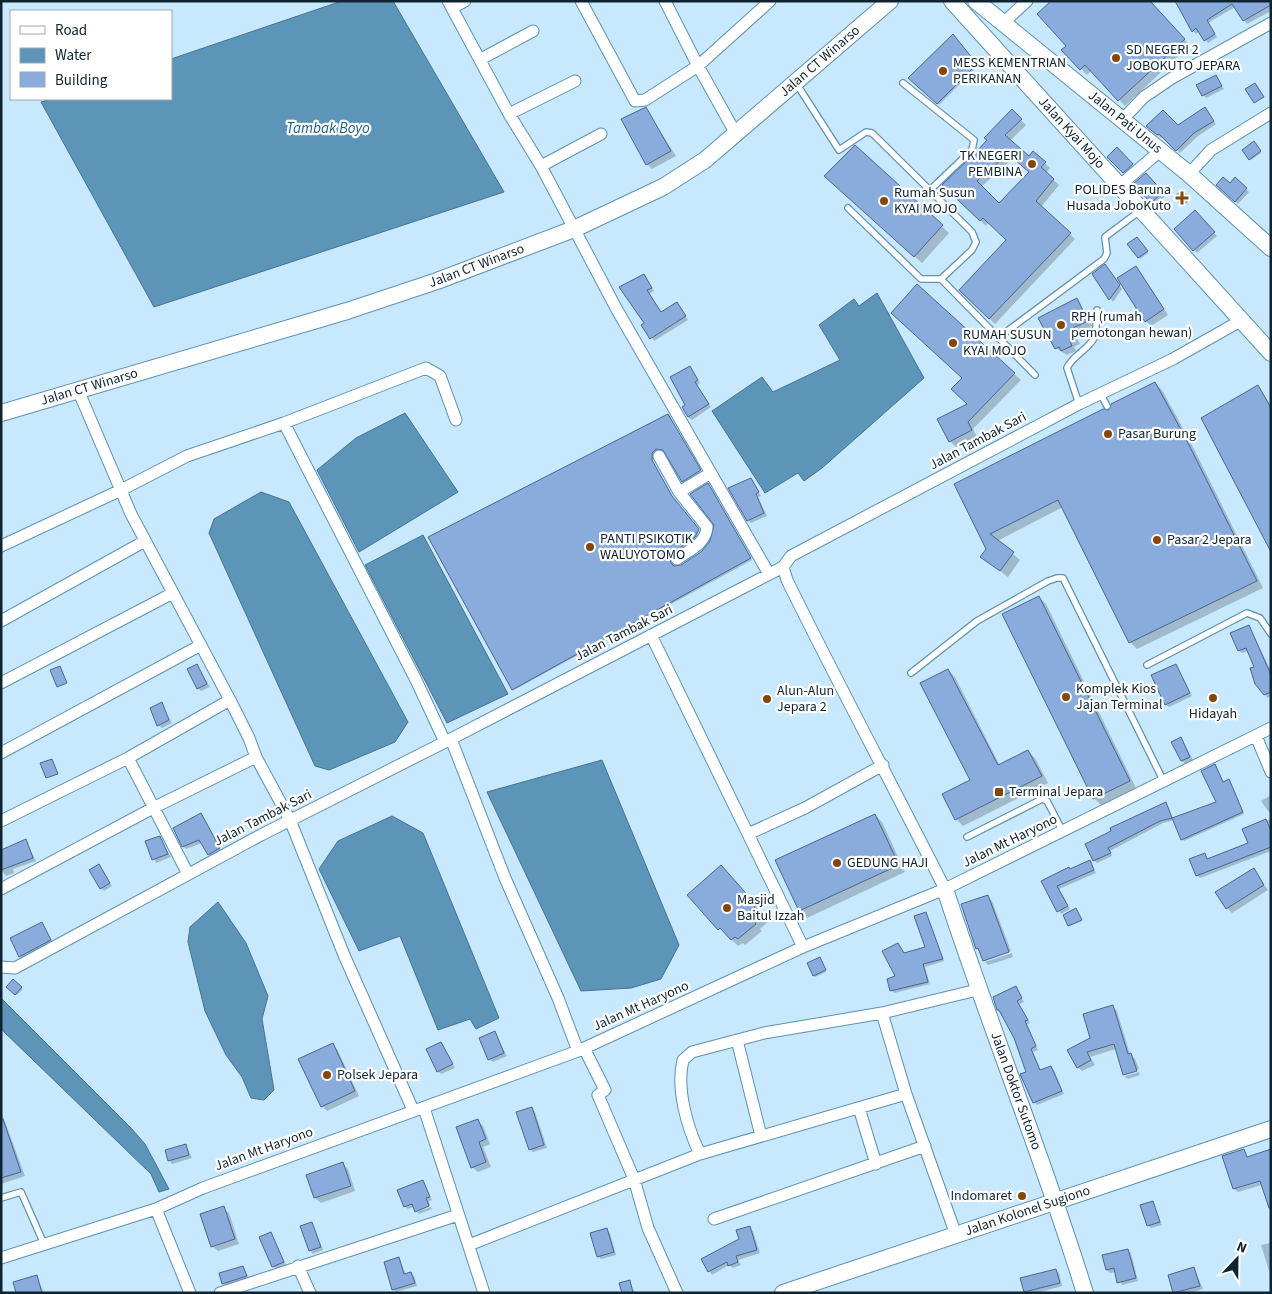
<svg xmlns="http://www.w3.org/2000/svg" width="1272" height="1294" font-family="'Source Sans 3',sans-serif">
<style>
.water{fill:#5d95b9;stroke:#457390}
.shadow{fill:#0003;fill-rule:evenodd}
.building{fill:#8aacdd;stroke:#49668f;fill-rule:evenodd}
.lines{fill:none;stroke-linecap:round;stroke-linejoin:round}
.lane-casing{stroke:#5d91b2;stroke-width:8}
.street-casing{stroke:#5d91b2;stroke-width:13}
.secondary-casing{stroke:#5d91b2;stroke-width:18}
.lane{stroke:#fff;stroke-width:5.5}
.street{stroke:#fff;stroke-width:11}
.secondary{stroke:#fff;stroke-width:16}
.poi-dot{fill:#854707;stroke:#fff;stroke-width:2}
.labels{text-anchor:middle;dominant-baseline:central;stroke-width:4.5;stroke-linejoin:round;paint-order:stroke}
.poi-label{font-size:14px;fill:#0e2431;stroke:#fff;text-anchor:start}
.street-label{font-size:14px;fill:#0e2431;stroke:#fff}
.water-label{font-size:15px;font-style:italic;fill:#195d81;stroke:#fff}
</style>
<rect width="100%" height="100%" fill="#c8e8fe"/>
<path class="water" d="M342 1H393L504 192 154 307 41 102 51 99H171V59Z
M877 293 924 378 822 468 804 481 798 473 765 493 712 411 762 377 773 392 840 360 819 325 854 299 859 306Z
M405 413 458 492 359 552 317 470 356 438Z
M261 492 289 502 408 722 395 742 329 770 315 766 209 533 214 519Z
M423 535 508 694 447 723 365 565Z
M602 760 679 945 661 979 631 988 581 991 487 792Z
M392 816 423 833 499 1018 476 1029 470 1019 438 1030 400 936 359 951 319 869 338 841Z
M218 902 246 943 268 996 262 1019 274 1090 264 1100 251 1098 242 1077 226 1055 205 1011 188 942 190 927Z
M1 998 131 1128 145 1144 169 1189 159 1192 151 1174 1 1029Z"/>
<path class="shadow" d="M1176 1H1271V11L1247 24 1235 7 1208 23 1217 37 1208 43 1199 31 1196 34 1193 31Z
M1149 2 1190 45 1125 106 1092 70 1087 75 1063 50Z
M953 36 978 66 939 105 909 78Z
M1215 76 1224 89 1206 98 1203 95Z
M646 109 676 156 652 169 647 164Z
M1205 109 1216 124 1198 136 1180 153 1163 136 1161 138 1150 129 1178 126Z
M1012 111 1026 125 1010 141 1029 158 1045 163 1050 168 1046 173 1059 185 1041 207 1075 239 995 324 960 290 1008 240 989 222 986 226 944 185 976 154ZM1014 158 1030 172 999 205 981 187Z
M1254 143 1261 153 1251 160 1243 151Z
M855 147 949 233 922 263 833 183Z
M1117 149 1133 166 1125 173 1109 157Z
M1146 175 1165 196 1155 205 1135 184Z
M1235 179 1249 192 1238 204 1217 185H1230Z
M1195 212 1217 236 1197 253 1175 229Z
M1137 239 1148 253 1140 259 1129 244Z
M1136 267 1168 315 1151 326 1146 321Z
M1108 269 1122 289 1113 302 1093 274Z
M647 279 654 291 649 294 662 313 679 307 688 320 654 341 646 323Z
M917 286 1021 380 973 429 977 437 956 447 950 441 969 405 964 378Z
M1076 300 1092 326 1075 335 1080 344 1074 347 1076 351 1067 355 1056 348 1040 318Z
M690 367 700 383 697 385 711 407 692 420 688 417 687 406Z
M1155 383 1162 390 1192 445 1263 588 1137 649 1130 642 1063 507 997 541 1020 560 1008 577 982 557 988 549 956 485 1109 412Z
M1258 387 1271 405V549Z
M669 417 701 472 684 482 665 451 657 450 653 454V462L673 498 699 531 696 538 671 557V565L674 567 682 566 702 553 712 542 715 524 709 486 752 560 514 690Z
M751 480 761 496 758 497 767 516 751 523 748 520Z
M1039 597 1046 604 1136 788 1101 805 1094 798Z
M1249 626 1271 671V696L1267 698 1248 651 1242 653 1239 650 1232 634Z
M197 665 210 687 201 691 198 688Z
M1176 666 1192 696 1169 707 1166 704Z
M948 670 955 677 1000 766 1028 751 1035 758 1048 783 963 826 956 819 972 780Z
M161 704 172 723 162 728 158 725Z
M1181 738 1193 760 1185 764 1182 761Z
M1217 768 1224 783 1229 781 1231 783 1244 814 1184 841 1174 820 1163 823 1110 851 1112 856 1097 863 1094 860 1113 832 1165 803 1173 819 1218 802Z
M1271 795V815L1261 801Z
M201 815 222 852 212 858 202 843 186 849 183 846Z
M875 815 882 822 905 872 807 918 800 911 776 861Z
M1271 819V851L1200 878 1197 875 1204 854 1208 860 1249 844 1243 830Z
M159 837 171 857 156 863 146 842Z
M26 841 36 861 13 869 14 873 6 876 1 869Z
M1090 862 1096 873 1059 889 1070 909 1061 914 1043 882Z
M99 865 112 886 104 891 101 888Z
M1253 870 1268 890 1232 913 1227 908Z
M728 874 758 908 756 910 767 923 760 929 762 931 745 945 743 943 738 946 688 895Z
M988 897 992 901 1011 951 985 961 977 948Z
M1077 911 1082 921 1070 926 1069 925Z
M925 914 944 961 925 967 930 984 894 993 892 990 897 977 898 944 905 955 927 948Z
M42 924 53 943 23 960 11 938Z
M1012 953 1013 957 988 965 985 962Z
M821 960 826 972 815 977 808 964Z
M13 981 23 989 17 995 8 987Z
M1016 988 1024 1002 1019 1004 1030 1023 1027 1024 1038 1050 1033 1052 1041 1071 1051 1067 1054 1070 1064 1094 1037 1105 1034 1102 1028 1072 1015 1037 998 1010Z
M1113 1007 1117 1011 1130 1054 1135 1059 1139 1069 1125 1073V1075L1116 1049 1090 1057 1095 1065 1082 1071 1078 1067 1092 1038Z
M494 1032 507 1056 493 1062 489 1059Z
M441 1043 455 1068 441 1074 438 1071Z
M332 1044 337 1049 359 1096 327 1111 322 1106Z
M1139 1072 1140 1075 1128 1079 1125 1076Z
M532 1109 535 1112 547 1148 533 1152 530 1149Z
M1 1111 25 1176 1 1184Z
M478 1121 483 1126 490 1144 483 1147 491 1167 478 1172 472 1167Z
M186 1146 192 1158 172 1164 169 1160Z
M1244 1150 1262 1185 1238 1192 1234 1189Z
M343 1164 348 1169 355 1191 321 1203 315 1198 308 1175Z
M423 1181 432 1200 429 1201 430 1205 416 1210 414 1207 408 1209 405 1206Z
M1153 1203 1162 1225 1151 1228 1148 1225Z
M431 1207 432 1209 419 1214 417 1212Z
M223 1208 229 1213 239 1244 218 1251 212 1246Z
M312 1223 323 1250 313 1254 310 1250Z
M750 1228 753 1231 760 1253 738 1260 741 1265 733 1268 729 1265 712 1275 703 1260 741 1240Z
M606 1230 610 1233 616 1255 601 1259 598 1256Z
M271 1234 286 1265 276 1269 273 1266Z
M1271 1243V1277L1261 1245Z
M1128 1250 1131 1253 1138 1281 1122 1285 1116 1272 1110 1273 1107 1270 1104 1256Z
M399 1258 406 1275 411 1273 414 1276 417 1286 396 1292 393 1289Z
M243 1267 249 1279 227 1287 220 1274Z
M1194 1268 1203 1289 1190 1293H1174L1169 1276Z
M1056 1270 1059 1273 1062 1286 1037 1293 1025 1292 1022 1279Z
M37 1277 44 1293H17Z
M629 1281 635 1293H623Z"/>
<path class="building" d="M1051 1H1150L1185 39 1118 101 1085 65 1080 70 1061 50 1066 46 1037 14Z
M1175 1H1271V5L1243 21 1232 4 1207 20 1215 34 1204 41 1196 28 1192 32Z
M953 34 977 64 937 104 908 78Z
M1216 75 1222 86 1202 96 1196 85Z
M1255 83 1264 97 1254 103 1245 89Z
M646 107 671 151 646 165 621 119Z
M1205 107 1214 121 1194 133 1176 151 1159 134 1157 135 1146 126 1163 110 1178 125Z
M1012 109 1022 119 1005 135 1029 156 1033 151 1046 162 1041 167 1054 179 1036 201 1071 233 989 319 959 290 1006 240 983 218 980 221 942 185 975 153 987 140 984 138ZM1008 154 1029 172 999 203 977 181Z
M1254 141 1261 151 1249 160 1242 150Z
M855 145 943 225 914 257 824 176Z
M1117 147 1133 164 1123 173 1107 157Z
M1146 173 1163 192 1151 203 1133 184Z
M1223 177 1230 183 1235 177 1247 188 1235 202 1216 185Z
M1182 190 1190 199 1182 206 1174 197Z
M1195 210 1215 232 1193 251 1174 229Z
M1137 237 1148 251 1138 258 1127 244Z
M1105 264 1120 285 1109 300 1092 274Z
M1136 266 1164 309 1145 322 1117 278Z
M644 274 652 288 647 290 661 312 677 302 686 316 650 339 641 325 644 323 619 287Z
M917 284 1015 373 968 422 972 430 949 442 937 419 967 404 951 389 962 378 891 313Z
M1077 298 1088 321 1071 329 1076 338 1070 341 1072 346 1061 351 1059 347 1055 349 1038 318Z
M690 366 698 380 695 382 709 404 688 417 682 407 685 405 670 377Z
M1155 382 1185 437 1257 581 1129 643 1058 500 990 534 1014 552 1000 571 980 557 986 549 954 484 1103 409 1109 410 1111 404Z
M1258 385 1271 408V552L1201 418Z
M668 414 701 470 682 482 663 450 656 449 652 453V460L672 496 699 529 695 537 670 555 671 563 674 566 681 565 701 552 710 541 714 525 690 494 708 483 751 558 512 690 428 537Z
M751 478 759 492 756 494 764 513 747 521 728 488Z
M1039 596 1130 781 1093 799 1002 614Z
M1249 625 1271 675V692L1264 695 1255 684 1250 668 1254 667 1246 648 1238 651 1230 633Z
M197 664 207 684 197 689 187 669Z
M1176 664 1190 693 1165 705 1151 675Z
M60 666 67 683 57 687 50 670Z
M948 669 998 765 1028 750 1042 776 955 820 942 794 970 780 920 683Z
M162 702 169 720 157 726 150 708Z
M1181 737 1190 757 1181 761 1171 742Z
M52 759 58 774 46 778 40 763Z
M1215 764 1223 782 1229 779 1243 812 1181 840 1172 818 1216 802 1201 771Z
M1166 802 1172 818 1160 821 1108 848 1111 853 1093 861 1085 844 1111 831 1110 828Z
M201 813 220 848 208 855 199 840 182 847 173 828Z
M875 814 899 865 799 911 775 860Z
M1266 819 1271 831V847L1196 876 1189 859 1205 853 1207 859 1248 843 1242 829Z
M160 836 168 854 152 860 145 841Z
M26 839 33 858 1 870V850Z
M1090 860 1094 870 1057 886 1068 906 1057 912 1041 881 1069 867 1070 869Z
M99 864 110 883 100 889 89 870Z
M721 865 752 900 750 902 761 915 754 921 756 924 738 939 735 937 731 940 720 928 718 930 687 895Z
M1254 868 1264 885 1226 909 1215 892Z
M988 895 1009 952 983 961 978 948 976 949 961 904Z
M1076 908 1082 920 1068 926 1063 915Z
M926 912 943 959 923 964 928 982 890 991 887 979 895 976 882 951 898 943 904 953 925 947 914 916Z
M42 922 51 940 19 957 10 938Z
M820 957 826 970 813 976 807 963Z
M13 979 22 987 15 995 6 987Z
M1016 986 1022 998 1017 1001 1028 1020 1025 1021 1036 1046 1031 1049 1040 1070 1051 1066 1062 1091 1033 1103 1020 1074 1026 1072 1014 1038 999 1010H997L993 997Z
M1113 1005 1128 1054 1131 1053 1137 1071 1123 1075 1114 1044 1087 1052 1091 1060 1077 1068 1067 1050 1090 1038 1083 1014Z
M495 1031 504 1053 488 1060 479 1038Z
M441 1042 453 1064 437 1072 426 1049Z
M333 1043 355 1091 321 1107 298 1059Z
M532 1107 544 1145 529 1150 516 1112Z
M1 1119H3L21 1172 1 1178Z
M478 1119 486 1139 479 1142 486 1162 471 1168 456 1127Z
M186 1144 189 1155 168 1161 165 1150Z
M1244 1149 1247 1157 1271 1149V1208H1269L1260 1181 1233 1189 1222 1156Z
M343 1162 351 1186 314 1198 306 1175Z
M423 1180 430 1197 426 1198 429 1206 415 1212 412 1204 404 1207 397 1190Z
M1153 1201 1160 1222 1147 1226 1140 1205Z
M224 1206 235 1239 211 1247 200 1214Z
M312 1222 321 1247 309 1251 300 1226Z
M750 1226 757 1250 736 1256 738 1262 728 1266 727 1262 708 1272 701 1259 739 1239 736 1230Z
M607 1228 614 1252 597 1257 590 1233Z
M271 1232 284 1262 272 1267 259 1237Z
M1128 1249 1136 1278 1117 1283 1114 1268 1106 1270 1102 1255Z
M399 1257 404 1274 411 1272 415 1283 392 1290 384 1262Z
M243 1266 247 1276 222 1284 219 1273Z
M1194 1267 1200 1286 1173 1293 1168 1275Z
M1056 1269 1060 1283 1024 1292 1020 1278Z
M37 1275 42 1293H16L13 1282Z
M630 1280 633 1293H622L619 1283Z"/>
<g class="lines">
<g class="lane-casing">
<path id="lane" d="M796 83 839 150 866 132 872 133 965 225 972 232 976 242 972 250 941 279H921L848 208
M903 83 974 140 972 150 930 190
M941 279 1035 375
M998 338 1104 259 1107 253 1105 237 1141 210
M1100 393 1107 406
M1079 404 1067 368C1073 355 1088 350 1094 338 1097 330 1096 318 1097 310
M1147 665 1247 613 1260 618 1271 634
M911 673 977 621 1048 581 1057 578H1063L1164 782
M967 837 1042 799 1047 801 1063 832
M1 1198 21 1192 44 1244"/>
</g>
<g class="street-casing">
<path id="street" d="M448 1 509 114 541 166 616 308 769 574
M581 1 635 101 645 100 698 66 736 134
M665 1 698 66 770 1
M452 8 465 1
M1002 24 1027 1
M481 59 533 31
M509 114 575 81
M1122 120 1144 97 1172 78 1271 23
M541 166 601 134
M1189 174 1211 150 1271 113
M1118 187 1160 151
M78 390 131 514 230 700 249 738 256 757 290 820 344 955 413 1110
M284 423 416 680 445 742
M659 456 679 492 711 473
M1 546 121 490 187 456 284 423 426 368 440 376 456 420
M677 559C689 550 706 544 707 527L679 492
M783 567 787 580C838 684 893 786 945 889
M1 621 145 541
M651 635 748 834 805 808 883 765
M1 683 173 593
M1256 736 1271 772
M451 739 505 878 558 998 578 1051
M1 753 201 645
M128 758 188 874
M1 821 128 758 230 700
M748 834 803 947
M1 889 155 807 256 757
M1 967 15 968 261 835 445 742 783 567 791 556 1079 404 1173 359 1242 320
M882 1013 977 990
M737 1040 761 1136
M584 1048 605 1090 598 1095 634 1179 648 1228 677 1293
M424 1108 484 1293
M859 1108 876 1164
M700 1154 906 1094
M156 1209 190 1293
M714 1219 925 1146
M469 1245 700 1154C687 1127 676 1089 683 1060L692 1052 764 1033 882 1013 906 1094 956 1235
M1 1258 156 1209 203 1188 578 1051 803 947 945 889 1271 728
M298 1266 310 1293
M220 1293 458 1215"/>
</g>
<g class="secondary-casing">
<g id="secondary">
<path id="s1" d="M952 1 1271 353"/>
<path id="s2" d="M976 1 1189 174 1271 248"/>
<path id="s3" d="M1 413 347 311 437 281 574 229 663 187 705 160 890 1"/>
<path id="s4" d="M945 889C989 1025 1043 1157 1085 1293"/>
<path id="s5" d="M783 1293 1271 1129"/>
</g>
</g>
<use href="#lane" class="lane"/>
<use href="#street" class="street"/>
<use href="#secondary" class="secondary"/>
</g>
<g class="poi-dot">
<circle cx="1116" cy="58" r="5"/>
<circle cx="943" cy="71" r="5"/>
<circle cx="1032" cy="164" r="5"/>
<path d="M1179.5 190.5h5v5h5v5h-5v5h-5v-5h-5v-5h5z"/>
<circle cx="884" cy="201" r="5"/>
<circle cx="1061" cy="325" r="5"/>
<circle cx="953" cy="343" r="5"/>
<circle cx="1108" cy="434" r="5"/>
<circle cx="1157" cy="540" r="5"/>
<circle cx="590" cy="547" r="5"/>
<circle cx="1066" cy="697" r="5"/>
<circle cx="1213" cy="698" r="5"/>
<circle cx="767" cy="699" r="5"/>
<rect x="994" y="787" width="10" height="10" rx="2.5"/>
<circle cx="837" cy="863" r="5"/>
<circle cx="727" cy="908" r="5"/>
<circle cx="327" cy="1075" r="5"/>
<circle cx="1022" cy="1196" r="5"/>
</g>
<g class="labels">
<g class="poi-label">
<text x="1126" y="50">SD NEGERI 2<tspan x="1126" dy="16">JOBOKUTO JEPARA</tspan></text>
<text x="953" y="63">MESS KEMENTRIAN<tspan x="953" dy="16">PERIKANAN</tspan></text>
<text x="1022" y="156" text-anchor="end">TK NEGERI<tspan x="1022" dy="16">PEMBINA</tspan></text>
<text x="1171" y="190" text-anchor="end">POLIDES Baruna<tspan x="1171" dy="16">Husada JoboKuto</tspan></text>
<text x="894" y="193">Rumah Susun<tspan x="894" dy="16">KYAI MOJO</tspan></text>
<text x="1071" y="317">RPH (rumah<tspan x="1071" dy="16">pemotongan hewan)</tspan></text>
<text x="963" y="335">RUMAH SUSUN<tspan x="963" dy="16">KYAI MOJO</tspan></text>
<text x="1118" y="434">Pasar Burung</text>
<text x="600" y="539">PANTI PSIKOTIK<tspan x="600" dy="16">WALUYOTOMO</tspan></text>
<text x="1167" y="540">Pasar 2 Jepara</text>
<text x="1076" y="689">Komplek Kios<tspan x="1076" dy="16">Jajan Terminal</tspan></text>
<text x="777" y="691">Alun-Alun<tspan x="777" dy="16">Jepara 2</tspan></text>
<text x="1213" y="714" text-anchor="middle">Hidayah</text>
<text x="1009" y="792">Terminal Jepara</text>
<text x="847" y="863">GEDUNG HAJI</text>
<text x="737" y="900">Masjid<tspan x="737" dy="16">Baitul Izzah</tspan></text>
<text x="337" y="1075">Polsek Jepara</text>
<text x="1012" y="1196" text-anchor="end">Indomaret</text>
</g>
<g class="street-label">
<text stroke="none"><textPath href="#s3" startOffset="902">Jalan CT Winarso</textPath></text>
<text stroke="none"><textPath href="#s2" startOffset="192">Jalan Pati Unus</textPath></text>
<text stroke="none"><textPath href="#s1" startOffset="178">Jalan Kyai Mojo</textPath></text>
<text stroke="none"><textPath href="#s3" startOffset="498">Jalan CT Winarso</textPath></text>
<text stroke="none"><textPath href="#s3" startOffset="92">Jalan CT Winarso</textPath></text>
<text transform="translate(978 441) rotate(-28)">Jalan Tambak Sari</text>
<text transform="translate(624 633) rotate(-27)">Jalan Tambak Sari</text>
<text transform="translate(263 818) rotate(-27)">Jalan Tambak Sari</text>
<text transform="translate(1010 841) rotate(-26)">Jalan Mt Haryono</text>
<text transform="translate(641 1006) rotate(-24)">Jalan Mt Haryono</text>
<text stroke="none"><textPath href="#s4" startOffset="214">Jalan Doktor Sutomo</textPath></text>
<text transform="translate(264 1149) rotate(-20)">Jalan Mt Haryono</text>
<text stroke="none"><textPath href="#s5" startOffset="258">Jalan Kolonel Sugiono</textPath></text>
</g>
<g class="water-label">
<text x="328" y="128">Tambak Boyo</text>
</g>
</g>
<rect width="1272" height="1294" fill="none" stroke="#0e2431" stroke-width="5"/>
<rect x="10" y="10" width="162" height="90" fill="#ffffff" stroke="#9fa7ad"/>
<rect x="20" y="26" width="25" height="8" fill="#ffffff" stroke="#9fa7ad"/>
<text x="55" y="35" font-size="15" fill="#0e2431">Road</text>
<rect x="20" y="48" width="25" height="15" fill="#5d95b9" stroke="#9fa7ad"/>
<text x="55" y="60" font-size="15" fill="#0e2431">Water</text>
<rect x="20" y="72" width="25" height="15" fill="#8aacdd" stroke="#9fa7ad"/>
<text x="55" y="85" font-size="15" fill="#0e2431">Building</text>
<g transform="translate(1237 1259) rotate(22)" stroke="#ffffff" stroke-width="4" paint-order="stroke">
<path d="M0-4L9 19L0 12L-9 19Z" fill="#0e2431"/>
<text y="-8" font-size="14" font-weight="bold" text-anchor="middle" fill="#0e2431">N</text>
</g>
</svg>
